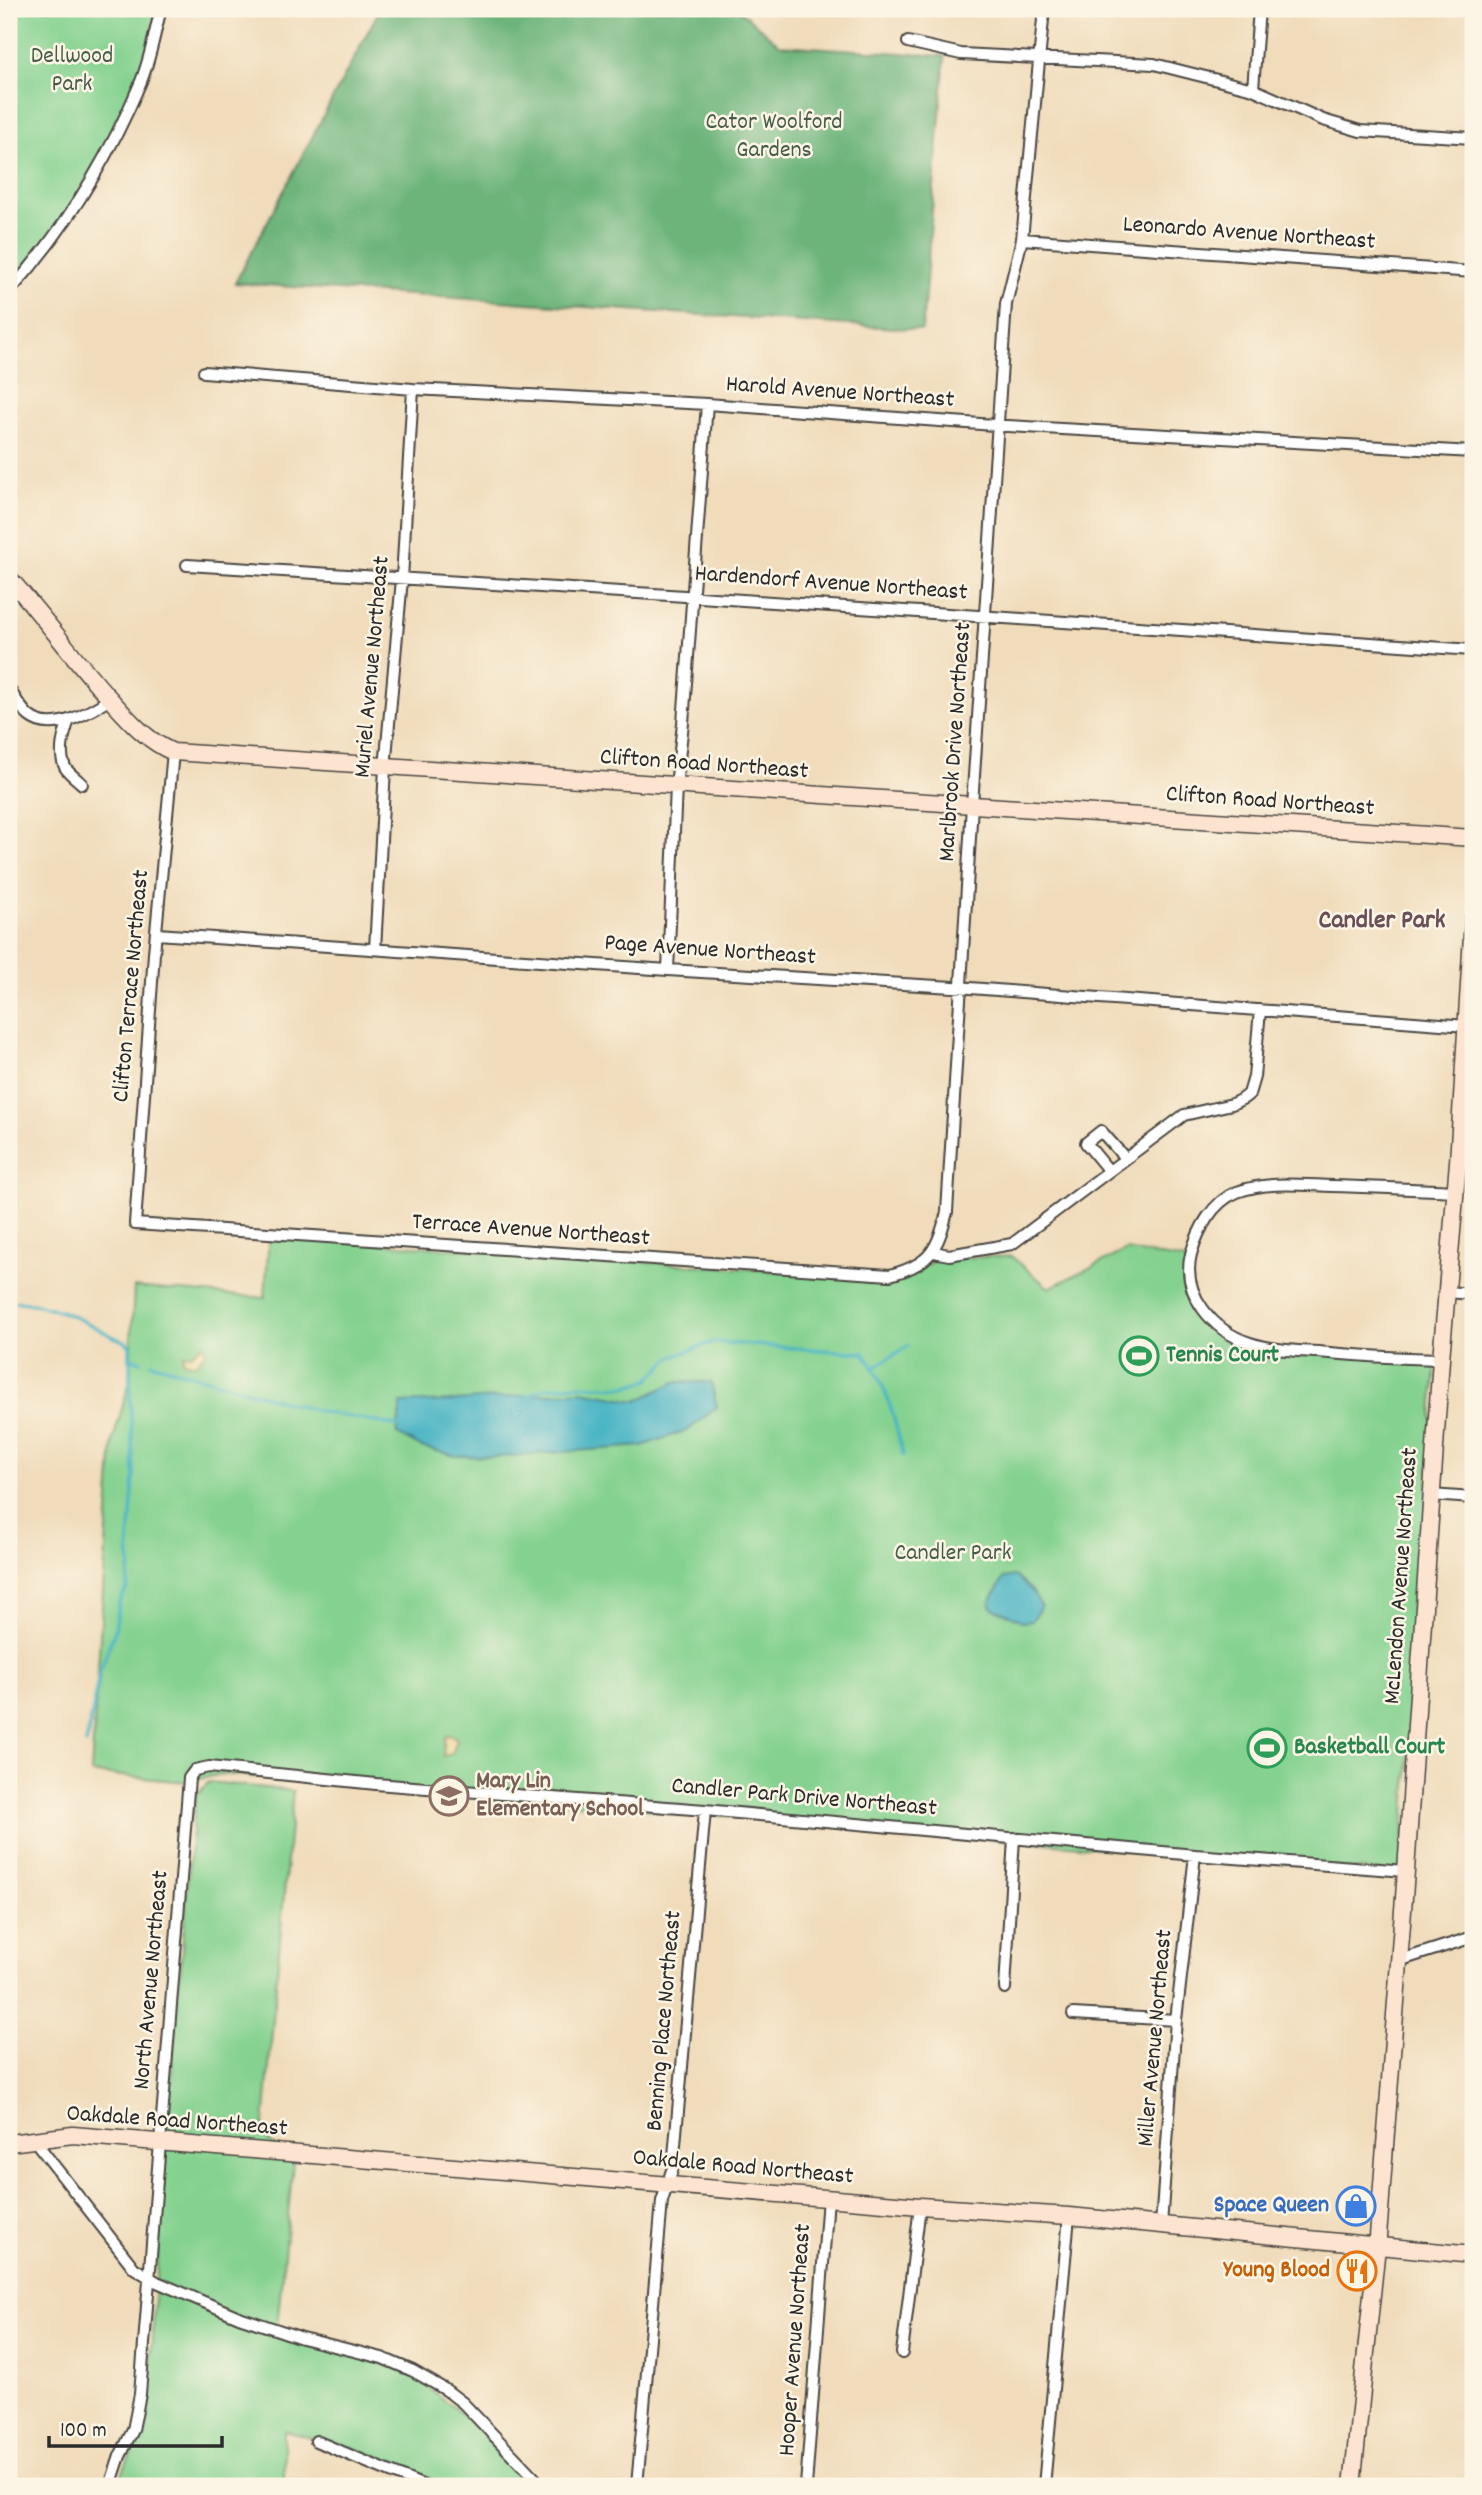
<svg xmlns="http://www.w3.org/2000/svg" width="1482" height="2495" font-family="Dekko,sans-serif">
<style>
.green{fill:#85d290;stroke:#587e5e;stroke-width:2}
.forest{fill:#6cb47a;stroke:#4c7052;stroke-width:2}
.sand{fill:#eeda9e;stroke:#8c8264;stroke-width:2}
.water{fill:#47b4c4;stroke:#397078;stroke-width:2}
.lines{fill:none;stroke-linecap:round;stroke-linejoin:round}
.stream{stroke:#47b4c4;stroke-width:3.5}
.street-casing{stroke:#494540;stroke-width:14}
.secondary-casing{stroke:#494540;stroke-width:19}
.street{stroke:#fff;stroke-width:10}
.secondary{stroke:#fde4d1;stroke-width:16}
.labels{text-anchor:middle;dominant-baseline:central;stroke-width:5;stroke-linejoin:round;paint-order:stroke}
.park-label{font-size:24px;fill:#465d49;stroke:#fcf5e5}
.street-label{font-size:24px;fill:#2b2b2b;stroke:#fcf5e5}
.leisure-label{font-size:24px;font-weight:bold;fill:#27864d;stroke:#fcf5e5;text-anchor:start}
.education-label{font-size:24px;font-weight:bold;fill:#785e54;stroke:#fcf5e5;text-anchor:start}
.shop-label{font-size:24px;font-weight:bold;fill:#366cbe;stroke:#fcf5e5;text-anchor:end}
.food-label{font-size:24px;font-weight:bold;fill:#c56008;stroke:#fcf5e5;text-anchor:end}
.neighbourhood-label{font-size:26px;font-weight:bold;fill:#6a4f59;stroke:#fcf5e5}
</style>
<rect width="100%" height="100%" fill="#fcf5e5"/>
<filter id="ink" filterUnits="userSpaceOnUse"><feTurbulence type="fractalNoise" baseFrequency=".0143" numOctaves="2"/><feDisplacementMap in="SourceGraphic" scale="14" xChannelSelector="R" yChannelSelector="G"/><feConvolveMatrix kernelMatrix="1 2 1 2 8 2 1 2 1" color-interpolation-filters="sRGB"/></filter>
<filter id="wash" filterUnits="userSpaceOnUse"><feTurbulence type="fractalNoise" baseFrequency=".00686" numOctaves="4" result="noise"/><feDisplacementMap in="SourceGraphic" scale="28" xChannelSelector="R" yChannelSelector="G"/><feGaussianBlur stdDeviation="1.57" result="paint"/><feColorMatrix in="noise" values="0 0 0 0 0 0 0 0 0 0 0 0 0 0 0 0 0 1.4 0 .05"/><feComposite in="paint" operator="in"/></filter>
<g filter="url(#wash)">
<rect width="100%" height="100%" fill="#f0dbba"/>
<path class="green" d="M17 9H157L146 59 103 151 62 222 9 284V19Z
M269 1236 892 1279 939 1259 1011 1256 1049 1288 1126 1250 1185 1260 1195 1305 1219 1333 1256 1348 1436 1361 1401 1873 222 1774 185 1782 91 1773 113 1440 129 1384 134 1287 265 1298Z
M209 1782 293 1791 263 2135 293 2163 276 2337 393 2365 429 2388 480 2429 534 2486H447L364 2451 284 2431V2486H119L123 2471 142 2431 148 2398 165 2150 195 1797Z"/>
<path class="forest" d="M380 9H738L780 45 945 56 922 330 235 283Z"/>
<path class="sand" d="M203 1344 206 1352 196 1364 183 1361 184 1354 190 1355Z
M449 1735 455 1737 457 1740 452 1754 443 1756 445 1737Z"/>
<path class="water" d="M675 1382H711L717 1407 688 1430 642 1446 494 1457 455 1456 421 1447 397 1434 401 1403 455 1401 582 1391 637 1401Z
M1015 1576 1032 1591 1041 1606 1032 1621 1022 1622 1017 1618 992 1608 990 1602 1004 1578Z"/>
<g class="lines">
<path class="stream" d="M9 1301C46 1302 80 1318 112 1336 119 1340 125 1339 130 1346V1397L134 1476 129 1541 130 1565 127 1588 119 1603 115 1630 100 1671 86 1744
M131 1359 141 1361
M151 1363 314 1410 402 1427
M875 1367 908 1346
M527 1396 545 1388 576 1385 624 1387 649 1380 670 1358 713 1342 864 1353C886 1383 895 1419 903 1455"/>
</g>
</g>
<g filter="url(#ink)">
<g class="lines">
<g class="street-casing">
<path id="street" d="M908 42 961 54 1154 64 1253 89 1323 120 1360 131 1473 138
M1253 89 1259 9
M1022 239 1473 272
M9 292C64 231 107 161 139 86 150 62 154 34 161 9
M204 372 413 389 707 404 1008 426 1473 452
M187 565 685 596 1473 650
M9 689C15 698 21 709 29 716 52 735 90 712 110 699
M69 720C64 734 58 753 65 767 68 773 77 779 82 784
M173 752 154 953 135 1224 890 1275C931 1264 937 1250 947 1212L972 805 1006 304 1022 239 1044 9
M157 934 668 970 970 988 1467 1026
M375 949 385 768 402 579 413 389
M668 970 676 786 683 723 707 404
M1458 1162 1473 1164
M1109 1171 1086 1143 1101 1131 1125 1158
M934 1252 949 1255 1012 1244 1184 1115 1232 1104 1244 1098 1249 1094 1254 1077 1260 1010
M1446 1292 1473 1294
M1441 1359C1400 1358 1359 1356 1318 1352 1295 1351 1272 1350 1250 1343 1213 1331 1181 1294 1191 1254 1198 1230 1212 1202 1237 1192 1267 1181 1301 1185 1332 1186 1373 1187 1414 1189 1455 1191
M1431 1495 1473 1498
M1398 1961 1473 1937
M1005 1988 1014 1838
M1073 2014 1176 2020
M35 2141 134 2268 157 2282 239 2317 302 2338 382 2358 413 2371 446 2390 463 2403 542 2486
M1161 2225 1176 2020 1195 1855
M902 2353 920 2206
M316 2441 424 2486
M110 2486 120 2456 133 2430 140 2394 189 1778 195 1770 209 1767 376 1784 705 1810 1195 1855 1406 1871
M637 2486 662 2201 673 2167 705 1810
M806 2486 828 2198
M1044 2486 1069 2216"/>
</g>
<g class="secondary-casing">
<path id="secondary" d="M9 578C45 618 75 661 111 700 130 721 147 741 173 752L1473 838
M9 2143 73 2135 920 2206 1069 2216 1473 2255
M1352 2486 1378 2237 1406 1871 1441 1359 1458 1162 1473 919"/>
</g>
<use href="#street" class="street"/>
<use href="#secondary" class="secondary"/>
</g>
</g>
<defs>
<g id="stadium-ring" transform="scale(2.0125)"><circle r="9.5" fill="#fcf5e5" stroke="#2e9e5b" stroke-width="1.5"/><path d="M0-5a6.5 5 0 1 0 0 10a6.5 5 0 1 0 0-10ZM-3.5-1.8h7v3.6h-7Z" fill="#2e9e5b"/></g>
<g id="school-ring" transform="scale(2.0125)"><circle r="9.5" fill="#fcf5e5" stroke="#8d6e63" stroke-width="1.5"/><path d="M0-5L7-2L0 1L-7-2ZM-4 1L0 2.5L4 1V4Q0 6-4 4Z" fill="#8d6e63"/></g>
<g id="shop-ring" transform="scale(2.0125)"><circle r="9.5" fill="#fcf5e5" stroke="#3f7fe0" stroke-width="1.5"/><path d="M-5-2.5h2.3a2.7 3.5 0 0 1 5.4 0H5L5.5 6h-11ZM-1.5-2.5h3a1.5 2.3 0 0 0-3 0Z" fill="#3f7fe0"/></g>
<g id="restaurant-ring" transform="scale(2.0125)"><circle r="9.5" fill="#fcf5e5" stroke="#e8710a" stroke-width="1.5"/><path d="M-5-6h1v4h1v-4h1v4h1v-4h1v5L-1.5 .5V6h-2V.5L-5-1ZM5-6V6H3V1.5H1.5Q1.5-4 5-6Z" fill="#e8710a"/></g>
</defs>
<g fill-rule="evenodd">
<use href="#stadium-ring" x="1139" y="1356"/>
<use href="#stadium-ring" x="1267" y="1748"/>
<use href="#school-ring" x="449" y="1796"/>
<use href="#shop-ring" x="1356" y="2206"/>
<use href="#restaurant-ring" x="1357" y="2271"/>
</g>
<g class="labels">
<g class="park-label">
<text x="72" y="57">Dellwood<tspan x="72" dy="28">Park</tspan></text>
<text x="774" y="123">Cator Woolford<tspan x="774" dy="28">Gardens</tspan></text>
<text x="953" y="1554">Candler Park</text>
</g>
<g class="street-label">
<text transform="translate(1249 234) rotate(4)">Leonardo Avenue Northeast</text>
<text transform="translate(840 393) rotate(4)">Harold Avenue Northeast</text>
<text transform="translate(831 584) rotate(4)">Hardendorf Avenue Northeast</text>
<text transform="translate(373 667) rotate(-85)">Muriel Avenue Northeast</text>
<text transform="translate(956 742) rotate(-86)">Marlbrook Drive Northeast</text>
<text transform="translate(704 765) rotate(4)">Clifton Road Northeast</text>
<text transform="translate(1270 802) rotate(4)">Clifton Road Northeast</text>
<text transform="translate(710 951) rotate(4)">Page Avenue Northeast</text>
<text transform="translate(132 986) rotate(-85)">Clifton Terrace Northeast</text>
<text transform="translate(531 1231) rotate(4)">Terrace Avenue Northeast</text>
<text transform="translate(1402 1576) rotate(-86)">McLendon Avenue Northeast</text>
<text transform="translate(804 1798) rotate(5)">Candler Park Drive Northeast</text>
<text transform="translate(152 1980) rotate(-85)">North Avenue Northeast</text>
<text transform="translate(665 2021) rotate(-85)">Benning Place Northeast</text>
<text transform="translate(1156 2038) rotate(-85)">Miller Avenue Northeast</text>
<text transform="translate(177 2122) rotate(4)">Oakdale Road Northeast</text>
<text transform="translate(743 2168) rotate(5)">Oakdale Road Northeast</text>
<text transform="translate(796 2340) rotate(-86)">Hooper Avenue Northeast</text>
</g>
<g class="leisure-label">
<text x="1166" y="1356">Tennis Court</text>
<text x="1294" y="1748">Basketball Court</text>
</g>
<g class="education-label">
<text x="476" y="1782">Mary Lin<tspan x="476" dy="28">Elementary School</tspan></text>
</g>
<g class="shop-label">
<text x="1329" y="2206">Space Queen</text>
</g>
<g class="food-label">
<text x="1330" y="2271">Young Blood</text>
</g>
<g class="neighbourhood-label">
<text x="1382" y="921">Candler Park</text>
</g>
</g>
<rect width="1482" height="2495" fill="none" stroke="#fcf5e5" stroke-width="35"/>
<path d="M49 2436v10h173v-10" fill="none" stroke="#2b2b2b" stroke-width="3.5"/>
<text x="60" y="2436" font-size="21" fill="#2b2b2b" stroke="#fcf5e5" stroke-width="5" paint-order="stroke">100 m</text>
</svg>
